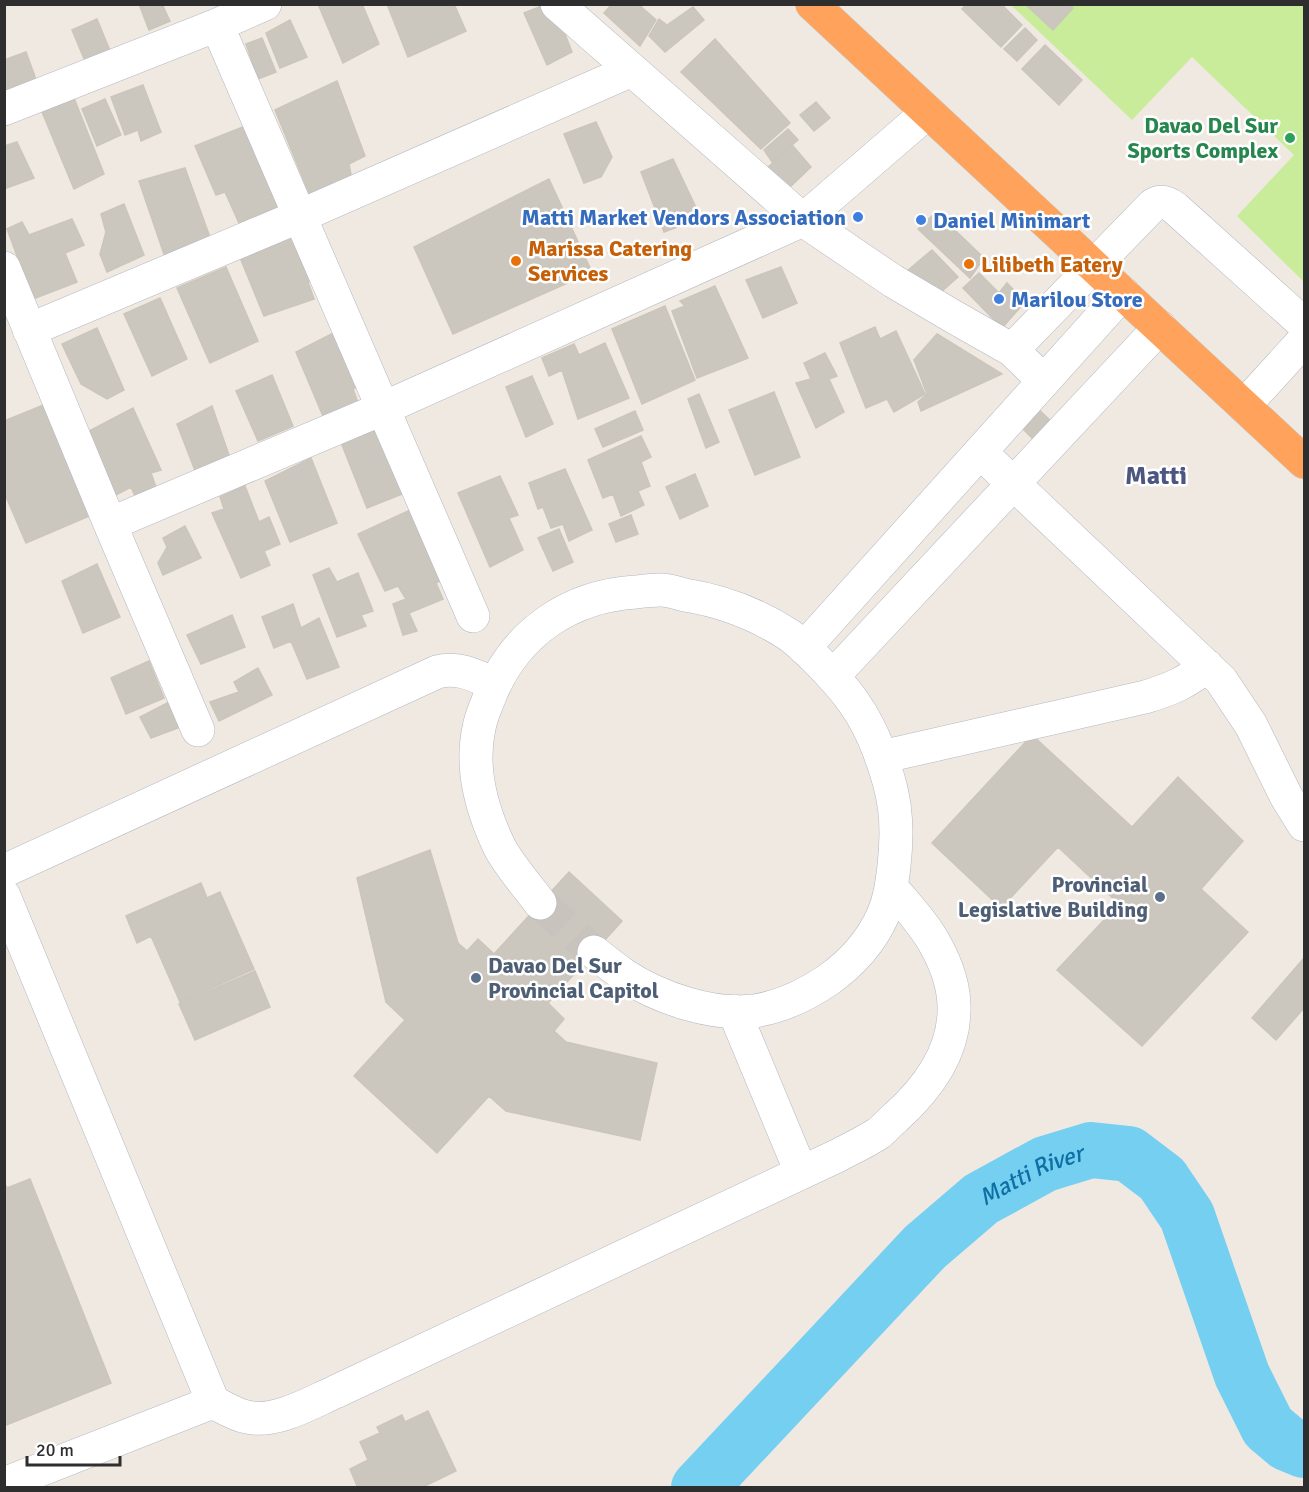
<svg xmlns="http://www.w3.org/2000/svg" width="1309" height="1492" font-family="Signika,sans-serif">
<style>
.pitch{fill:#c9ec9a}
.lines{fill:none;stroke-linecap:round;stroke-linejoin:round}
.river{stroke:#75cff0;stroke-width:56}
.building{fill:#cbc7bf;stroke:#cbc5ba;stroke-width:1.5}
.minor-tunnel{stroke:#c8c4bd;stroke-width:33;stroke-dasharray:33 16;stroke-linecap:butt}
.minor-casing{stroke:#b4b7c1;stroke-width:34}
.highway-casing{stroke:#c9c9c9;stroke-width:34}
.minor{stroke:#fff;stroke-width:33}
.highway{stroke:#ffa35c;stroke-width:33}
.leisure-dot{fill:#2e9e5b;stroke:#fff;stroke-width:2}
.shop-dot{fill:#3f7fe0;stroke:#fff;stroke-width:2}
.food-dot{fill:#e8710a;stroke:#fff;stroke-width:2}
.service-dot{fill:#5c6f8a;stroke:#fff;stroke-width:2}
.labels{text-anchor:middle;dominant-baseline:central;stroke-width:5;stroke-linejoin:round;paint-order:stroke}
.leisure-label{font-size:22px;font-weight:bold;fill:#27864d;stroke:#fff;text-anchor:end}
.shop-label{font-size:22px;font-weight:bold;fill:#366cbe;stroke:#fff;text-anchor:start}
.food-label{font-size:22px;font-weight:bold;fill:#c56008;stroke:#fff;text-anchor:start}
.service-label{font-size:22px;font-weight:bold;fill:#4e5e75;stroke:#fff;text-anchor:end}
.water-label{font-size:24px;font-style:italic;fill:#0d6fa3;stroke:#fff}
.quarter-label{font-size:26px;font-weight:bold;fill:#4d5680;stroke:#fff}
</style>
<rect width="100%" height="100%" fill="#efe9e1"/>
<path class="pitch" d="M1011 5H1304V282L1237 216 1294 155 1192 57 1132 120Z"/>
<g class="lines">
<path class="river" id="s1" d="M699 1488 925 1247 981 1199 1045 1164 1091 1150 1129 1154 1162 1179 1187 1216 1242 1375 1268 1427 1287 1443 1304 1450"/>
</g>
<path class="building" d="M139 4H162L170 21 149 30Z
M318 4H362L379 44 343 63Z
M387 4H454L466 31 408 57Z
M547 4H553L572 52 547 65 524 13Z
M612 4H638L656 20 640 46 604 13Z
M967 4H1001L1022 25 1001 47 962 9Z
M1025 4H1069L1073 8 1053 30Z
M693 7 704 20 665 52 649 36 659 19 667 25Z
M97 19 113 58 88 68 72 30Z
M290 20 307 57 280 68 266 33Z
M1025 28 1037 40 1017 61 1004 49Z
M262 38 276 72 258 79 246 44Z
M715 39 790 123 761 149 681 72Z
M1045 45 1082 80 1059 105 1022 69Z
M26 52 38 85 7 98 4 91V60Z
M337 81 365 156 349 164 352 180 311 198 275 110Z
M143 85 161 132 141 141 138 130 125 135 111 97Z
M74 98 104 174 74 189 42 112Z
M105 99 121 135 97 146 82 109Z
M816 102 830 118 814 131 800 115Z
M596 122 612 157 601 177 584 183 564 134Z
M253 123 288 202 239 223 225 192 216 195 195 146Z
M788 129 798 140 772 162 764 150Z
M17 142 34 178 4 189V146Z
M793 146 811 167 788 189 768 167Z
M673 159 701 218 664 232 641 172Z
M185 168 211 240 166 260 139 181Z
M549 179 592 272 453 334 414 247Z
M124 204 144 255 107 272 100 254 106 232 101 214Z
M936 212 984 258 970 278 918 229Z
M72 219 84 245 65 253 77 282 33 299 7 229 22 222 29 235Z
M303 232 320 277 308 282 314 299 264 316 241 260Z
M932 250 958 277 933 299 907 271Z
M226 267 258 341 210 363 177 288Z
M781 267 797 303 763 318 746 280Z
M979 273 999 293 1007 283 1025 302 1002 328 963 288Z
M715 286 748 358 697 378 672 311 685 306 680 301Z
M160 298 187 359 152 376 124 314Z
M665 306 695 380 642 404 612 329Z
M875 327 880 339 896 331 925 394 894 412 887 399 866 408 840 343Z
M97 328 124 390 107 399 81 384 62 344Z
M343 328 367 381 353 389 358 403 323 416 296 352Z
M937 334 1002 374 921 411 918 402 927 394 914 360Z
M605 343 629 398 578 419 562 370 549 376 542 358 574 344 579 355Z
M825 353 837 376 829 379 844 412 816 428 796 383 811 379 804 363Z
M272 375 293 426 258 441 236 391Z
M532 376 553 424 526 437 506 387Z
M774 392 800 457 755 475 729 410Z
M699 394 719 442 706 448 688 399Z
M46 404 96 513 26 543 4 492V421Z
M212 406 230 458 196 473 177 424Z
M1035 406 1055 425 1037 443 1017 423Z
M133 408 161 470 151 473 157 490 136 498 131 487 114 496 89 431Z
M635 411 643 430 603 447 595 429Z
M384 421 412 490 367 508 340 440Z
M641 436 651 457 641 462 650 486 638 491 644 505 621 516 613 494 603 498 588 460Z
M311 458 337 523 290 542 265 481Z
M565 469 592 530 569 541 563 524 551 528 543 507 538 509 529 483Z
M695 474 708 506 680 519 666 487Z
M500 476 518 515 509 518 523 550 490 567 458 493Z
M245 486 259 522 269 517 280 544 264 551 270 565 241 578 212 513 224 509 220 497Z
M421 505 450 576 436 583 443 599 409 613 417 631 403 635 393 604 406 599 398 586 385 591 358 534Z
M631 515 638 534 616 542 609 524Z
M185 526 201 558 163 575 158 563 167 547 163 538Z
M559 529 573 562 553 571 538 538Z
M97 564 120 617 83 633 62 581Z
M329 568 337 582 358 573 373 611 361 615 366 626 337 637 313 575Z
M293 604 301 628 319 618 339 667 307 679 291 641 274 648 262 617Z
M232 615 245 647 201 664 187 635Z
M149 661 164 698 126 714 111 678Z
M258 668 272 695 219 721 210 702 239 692 234 682Z
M171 701 183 726 151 738 140 717Z
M1032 735 1132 827 1178 777 1243 841 1201 889 1248 932 1142 1046 1057 970 1119 904 1058 847 1001 908 932 843Z
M430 850 458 943 467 951 478 939 494 954 569 872 622 921 548 1003 564 1019 554 1031 566 1042 657 1063 640 1140 506 1111 489 1096 437 1153 354 1076 405 1020 386 1002 357 878Z
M201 883 207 898 220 892 254 969 180 1002 151 936 137 943 126 916Z
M1304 958V1008L1276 1040 1252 1018Z
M255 971 270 1007 195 1040 179 1004Z
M30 1179 111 1383 4 1426V1182L7 1188Z
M428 1411 456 1471 421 1488H358L350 1469 368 1460 360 1442 380 1433 377 1427 402 1415 405 1422Z"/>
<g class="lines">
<path class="minor-tunnel" d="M540 903 594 952"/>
<g class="minor-casing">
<path id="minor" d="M557 4 803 220 893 281 954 317 1012 350 1044 381
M217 25 473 616
M4 109 217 25 265 4
M4 268 110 524 198 730
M29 330 300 216 632 70
M1012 350 1153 205C1161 200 1167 202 1175 208L1304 324
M1244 406 1304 340
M980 452 1221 680 1251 725 1286 796 1304 825
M110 524 384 408 803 220 928 112
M804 648 1123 293
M833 676 1160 327
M881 757 1145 697C1172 689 1185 683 1207 666
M4 871 437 672C459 666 475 676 495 684
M4 896 213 1402C223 1407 235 1415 247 1417 275 1424 310 1403 335 1392L839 1155C852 1148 867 1141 879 1133 885 1128 890 1122 896 1117 926 1090 953 1054 954 1012 955 989 947 966 936 946 925 925 907 906 892 888
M540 903C528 887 509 865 500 848 482 811 470 769 479 728 481 716 487 704 491 693 517 632 570 596 636 592 644 591 653 590 661 590 669 590 677 593 685 595 722 601 757 614 789 635 799 642 808 651 817 660 845 688 865 713 879 751 895 793 899 821 894 866 892 883 890 899 883 915 871 942 852 963 828 980 806 995 780 1007 754 1011 712 1016 659 998 624 975 614 968 604 960 594 952
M734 1011 801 1172
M4 1484 213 1402"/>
</g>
<g class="highway-casing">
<path id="highway" d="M812 4 1304 462"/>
</g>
<use href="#minor" class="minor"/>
<use href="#highway" class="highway"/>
</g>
<circle class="leisure-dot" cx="1290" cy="138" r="6"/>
<g class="shop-dot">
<circle cx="858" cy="217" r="6"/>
<circle cx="921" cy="220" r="6"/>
<circle cx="999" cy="299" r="6"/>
</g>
<g class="food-dot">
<circle cx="516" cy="261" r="6"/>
<circle cx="969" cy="264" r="6"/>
</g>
<g class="service-dot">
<circle cx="1160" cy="897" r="6"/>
<circle cx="476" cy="978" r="6"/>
</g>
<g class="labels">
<g class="leisure-label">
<text x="1278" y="125">Davao Del Sur<tspan x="1278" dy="25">Sports Complex</tspan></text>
</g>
<g class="shop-label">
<text x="846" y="217" text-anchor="end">Matti Market Vendors Association</text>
<text x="933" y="220">Daniel Minimart</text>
<text x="1011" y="299">Marilou Store</text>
</g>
<g class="food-label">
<text x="528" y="248">Marissa Catering<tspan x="528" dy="25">Services</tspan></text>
<text x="981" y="264">Lilibeth Eatery</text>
</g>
<g class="service-label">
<text x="1148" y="884">Provincial<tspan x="1148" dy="25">Legislative Building</tspan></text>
<text x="488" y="965" text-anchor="start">Davao Del Sur<tspan x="488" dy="25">Provincial Capitol</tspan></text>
</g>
<g class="water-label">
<text stroke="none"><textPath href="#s1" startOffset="460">Matti River</textPath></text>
</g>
<g class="quarter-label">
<text x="1156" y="476">Matti</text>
</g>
</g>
<rect width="1309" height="1492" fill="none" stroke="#2e2e2e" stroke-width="12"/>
<path d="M27 1456v9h93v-9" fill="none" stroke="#2e2e2e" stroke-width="3"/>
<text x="36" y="1456" font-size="18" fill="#2e2e2e" stroke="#ffffff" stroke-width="4.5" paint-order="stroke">20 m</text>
</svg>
